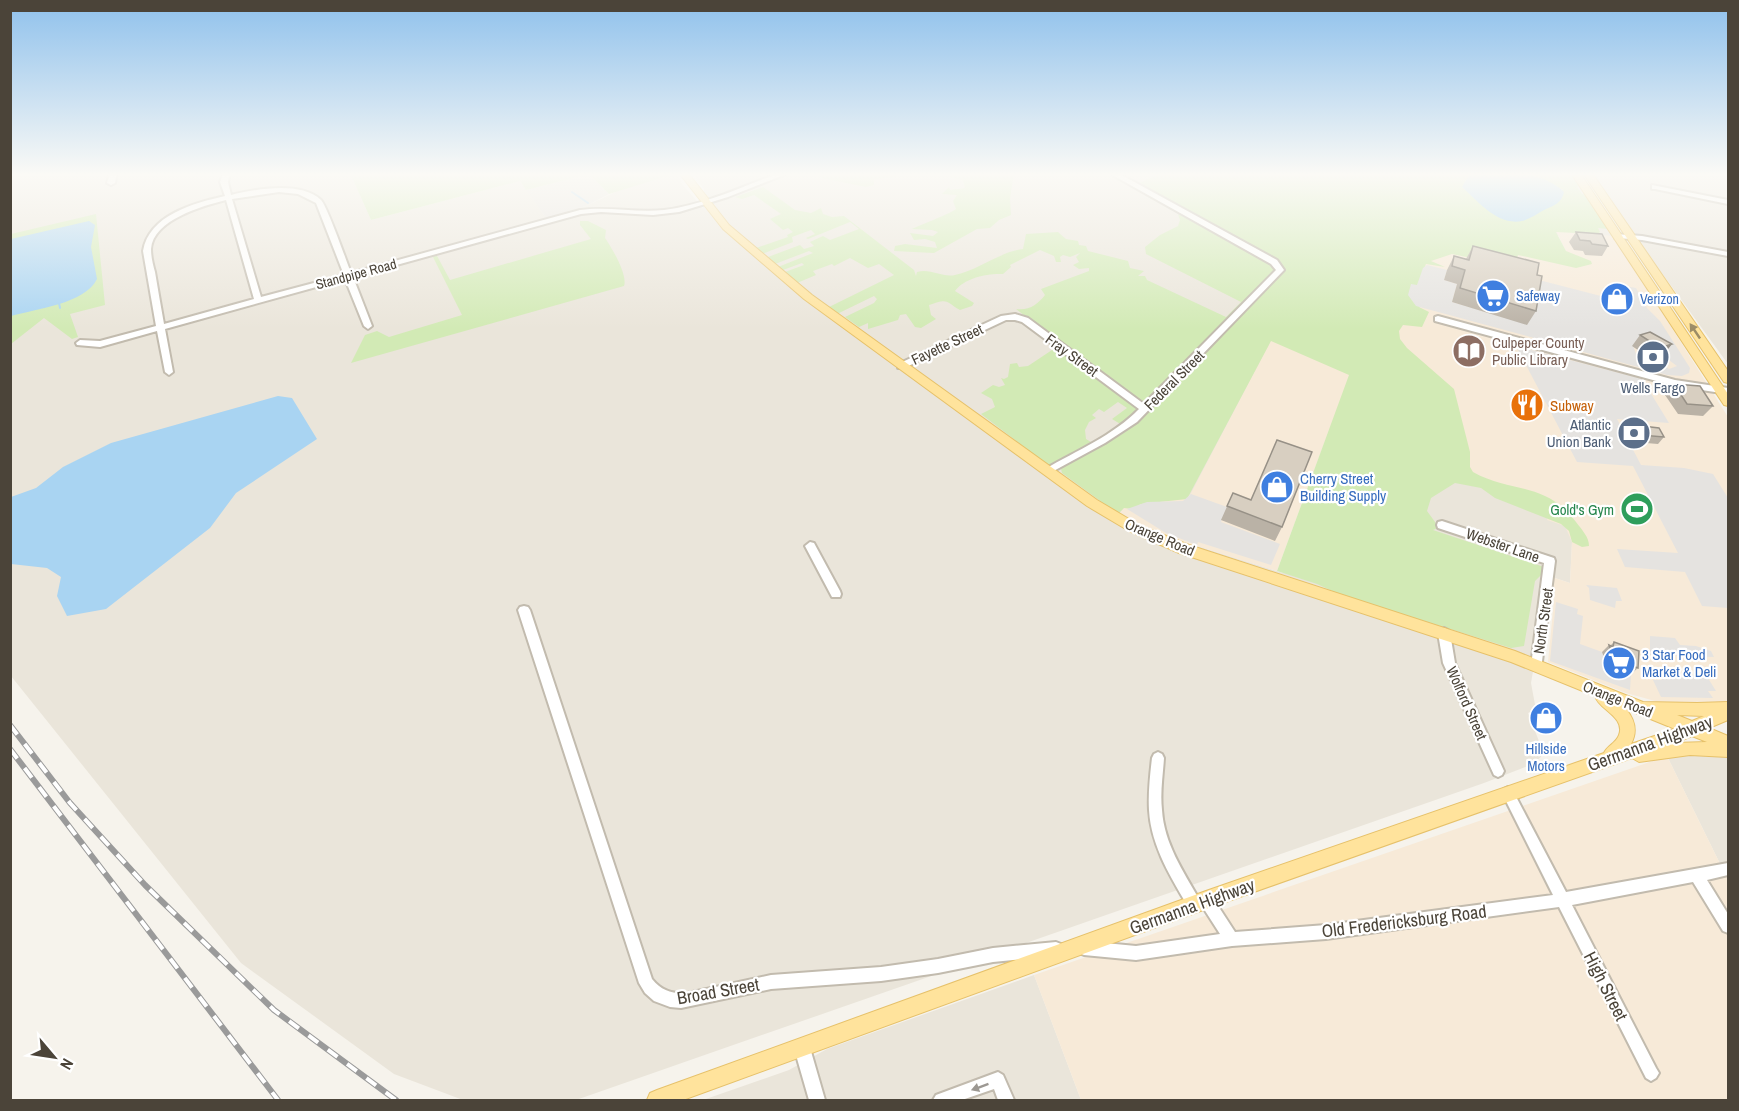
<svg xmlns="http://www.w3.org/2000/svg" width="1739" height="1111" font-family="'Archivo Narrow',sans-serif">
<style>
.residential{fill:#eae5da}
.commercial{fill:#f7ead8}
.industrial{fill:#e6e2dd}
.green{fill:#d2eab5}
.parking{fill:#e5e3e0;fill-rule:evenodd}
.water{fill:#a9d4f2}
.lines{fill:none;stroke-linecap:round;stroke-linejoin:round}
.stream{stroke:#a9d4f2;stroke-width:2}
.minor-casing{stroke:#c2bbae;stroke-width:4}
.major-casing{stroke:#e6c16a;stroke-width:2}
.minor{fill:#fff;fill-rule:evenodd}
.major{fill:#ffe39c;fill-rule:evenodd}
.rail-casing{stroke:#9a9a9a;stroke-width:6}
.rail{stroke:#fff;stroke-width:4;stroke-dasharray:12;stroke-linecap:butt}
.wall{fill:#bab2a6}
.shaded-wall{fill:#979187}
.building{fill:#d8cfc1;stroke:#979187;stroke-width:1.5}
.oneway{fill:#9c8c66}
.oneway2{fill:#9c9892}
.labels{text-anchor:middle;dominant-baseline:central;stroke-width:4.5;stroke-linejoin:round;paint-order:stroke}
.far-street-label{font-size:14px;fill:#4b4439;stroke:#fff}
.far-shop-label{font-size:14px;fill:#366cbe;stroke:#fff;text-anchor:start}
.education-label{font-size:15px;fill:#785e54;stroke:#fff;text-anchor:start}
.street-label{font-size:15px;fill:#4b4439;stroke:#fff}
.service-label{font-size:15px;fill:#4e5e75;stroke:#fff}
.food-label{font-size:15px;fill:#c56008;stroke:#fff;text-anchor:start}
.shop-label{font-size:15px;fill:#366cbe;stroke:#fff;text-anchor:start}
.leisure-label{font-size:15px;fill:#27864d;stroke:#fff;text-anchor:end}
.near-street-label{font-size:18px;fill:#4b4439;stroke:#fff}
</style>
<rect width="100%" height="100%" fill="#f6f3ec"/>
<path class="residential" d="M11 173H350L371 220 520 181 546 218 586 206 626 187 677 173 682 184 703 208 704 189 692 173H1572L1614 236H1455L1156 533 1283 573 1329 430 1549 509 1569 531 1572 542 1570 583 1549 576 1531 683 1536 710 1528 713 1544 754 1533 764 1484 783 576 1100H463L394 1074 241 963 11 676Z
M1589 173H1728V364Z
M1724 753 1728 755V880L1667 756Z
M1034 975 1081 1100H703L789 1070 827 1049Z"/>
<path class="commercial" d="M1556 231 1614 236 1728 417V700L1717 704H1666L1626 693 1548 662 1555 590 1547 586 1549 576 1570 583 1572 542 1565 526 1547 520 1549 509 1329 430 1277 571 1152 532 1118 514 1138 493 1190 495 1271 340 1371 313 1455 236 1573 266Z
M1667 756 1728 880V1100H1081L1034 975Z"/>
<path class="industrial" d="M589 174 609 194 586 206 546 218 526 190Z"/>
<path class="green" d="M350 173H677L609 194 589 174 526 190 520 181 371 220Z
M816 173H896L897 177 874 179V185L866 187 822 178Z
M953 173H1014L1010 198 1011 215 999 220 990 228 977 229 934 253 894 251 895 246 905 244 937 248 935 242 925 239 914 240 910 233 933 236 938 232 932 230 912 229C922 224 950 214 956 209L953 201 957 195 942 194 949 187 950 190 965 188 963 180 950 177Z
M1161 173H1470L1462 187C1474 197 1482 207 1496 215L1563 190 1529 173H1572L1580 185 1577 187 1582 194 1586 195 1609 229 1598 228 1600 232 1598 234 1556 232 1566 251 1591 261 1592 264 1576 268 1518 255 1514 267 1452 254 1431 261 1445 267 1426 264 1417 286 1419 307 1429 312 1422 327 1403 325 1399 331 1400 339 1407 348 1454 389 1470 452V467L1473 472C1512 494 1544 480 1576 522 1582 530 1589 537 1589 546L1582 547 1572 542 1569 531 1561 524 1495 498 1481 488 1455 483 1431 498 1427 511 1438 526V528L1433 530 1544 567 1542 574 1535 581 1524 646 1511 648 1341 595 1317 584 1277 571 1349 375 1271 341 1187 499 1141 504 1132 509 1124 508 1118 514 1062 473 1061 469 1068 463 1122 434 1141 420 1283 272V266L1271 257 1135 185Z
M763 187 795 210 811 213 821 208 823 214 832 217 844 216 914 270 916 276 917 272C931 268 942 278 955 275 979 270 999 252 1023 249L1026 234 1058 232 1066 239 1078 241 1079 245 1086 246 1088 251 1128 261 1130 268 1144 271 1138 276H1145L1147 280 1226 317 1241 302 1146 254 1145 247 1160 235 1178 226 1180 220 1178 214 1271 263 1277 270 1122 425 1112 419 1127 408 1118 402 1104 412 1099 409 1092 415 1096 418 1089 422 1085 430 1086 439 1091 442 1049 466 981 414 995 407 992 399 981 393 993 385 999 387 1005 385 1001 378 1004 379 1008 377 1010 364 1017 363 1019 367 1028 366 1061 344 1016 309C1029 311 1038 304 1045 295L1041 289 1089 271V268L1079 269 1073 265 1079 262 1076 257 1080 253 1070 257 1063 255 1060 257 1061 262H1056L1054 256 1040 250 1010 265 1011 267 1003 274C988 273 964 278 955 291L974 303 972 306 960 310C945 301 948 298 929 305L931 315 936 319 921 328 915 327 906 314 900 315 898 320 868 329V323L859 327 845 317 874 303 877 299 874 296 837 314 829 307 894 275 879 264 868 268 850 258 834 266 832 264 813 271 816 275 797 283 785 272 804 265 802 263 783 270 778 267 813 253 809 251 775 264 768 257 800 245 804 249 814 246 810 242 823 236 830 240 859 229 850 222 808 239 806 238 815 234 811 230 792 237 793 242 762 254 756 248 788 237 787 235 793 232 788 228 783 230 770 219 781 214 754 195 742 199 735 197Z
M96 214 105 305 70 314 78 337 72 339 44 318 11 344V234Z
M580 221H588L606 230 605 238C612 248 628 275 624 286L351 363 365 335 377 331 389 337 462 315 432 255 436 254 450 280 591 239 580 225Z"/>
<path class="parking" d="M1427 265 1447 270 1444 280 1457 284 1452 302 1527 324 1535 279 1624 302 1625 286 1636 288 1647 308 1660 321 1676 346 1690 368 1689 373 1682 376 1667 375 1576 350V348L1572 346 1571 348 1416 306 1408 295 1411 284 1417 285 1423 268ZM1633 345 1662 355 1677 366 1669 369 1654 358 1640 361 1638 359 1642 358 1636 354Z
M1516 346 1642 379 1669 423 1617 419 1641 465 1684 468 1713 474 1728 498V608L1702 606 1685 572 1625 567 1617 549 1678 553 1633 466 1577 462Z
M1191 494 1227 507 1221 522 1280 544 1271 565 1198 542 1197 545 1166 533 1127 509 1147 502 1183 501Z
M1586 585 1617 588 1622 601H1616L1615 608 1590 600 1589 588Z
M1556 602 1578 609 1577 614 1583 616 1580 644 1602 652 1607 666 1631 674 1630 690 1550 661Z
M1650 636 1675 638 1680 645 1696 646 1711 651 1714 657 1650 655Z
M1659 674 1706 675 1716 691H1708L1713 698 1661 697 1653 680H1662Z"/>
<path class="water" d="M1470 173C1502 173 1538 168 1564 192 1562 203 1553 206 1544 210 1537 214 1530 219 1522 221 1497 226 1477 200 1462 187Z
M89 221 95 225 91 247 97 279C85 304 35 309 11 316V239Z
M278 396 292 398 317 439 236 493 210 528 106 609 67 616 57 596 61 577 47 568 11 564V497L36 488 63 467 111 443Z"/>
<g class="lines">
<path class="stream" d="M572 192 588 203
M59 303 60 308"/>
<g class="minor-casing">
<path id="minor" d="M110 173H117L115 183 111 185 107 183Z
M223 173H230L228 182 231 195C256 189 301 181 321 200 327 206 346 260 351 273L580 210C608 206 636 213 664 210 704 205 741 187 779 173H789L728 197 679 212 653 215 601 212 581 214 353 277 372 326 368 329 364 326 345 279 165 329 173 372 169 375 165 372 157 331 100 347 77 345 76 343 80 340 100 341 156 326 143 251C149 215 194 203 225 196L220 182ZM279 192 298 194 316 203 344 275 261 297 232 199ZM226 200 254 299 164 324C161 307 158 290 155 272 153 265 151 257 151 249 153 220 202 206 226 200Z
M1109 173H1118L1277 260 1284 270 1137 422 1105 443 1048 474 1045 473 1043 471 1045 469C1076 451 1114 435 1139 409L1022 322 1015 320H1006L904 368H898V364L1001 316 1015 314 1028 318 1144 404 1276 270 1271 264Z
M1652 185 1728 200V204L1655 189H1652Z
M1615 234 1642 236 1728 252V256L1642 240 1618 238H1615Z
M1438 316 1675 380 1728 388V394L1675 386 1435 321V317Z
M1442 521 1554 558 1555 561 1541 669 1537 671 1533 669 1531 666 1544 563 1438 528 1437 525 1438 522Z
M810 542 814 543 840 591 841 594 840 597H832L805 546Z
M524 606 528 607 530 610 652 979C662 991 672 994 688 993L771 975 881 967 938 959 993 948 1056 942 1061 944 1063 949 1061 954 1056 956 993 962 938 973 881 981 771 989 681 1008 670 1007 654 1001 645 993 639 983 518 610 520 607Z
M1444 628 1448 630 1450 633 1455 663 1504 771 1502 775 1498 777 1494 775 1443 663 1438 633 1440 630Z
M1158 752 1162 754 1164 758C1163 775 1160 792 1162 810 1164 843 1183 871 1199 899L1201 895 1206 893 1211 895 1235 932 1326 925 1553 895 1502 793 1504 789 1508 787 1512 789 1566 892 1728 863V875L1707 880 1728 914V933L1723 931 1693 882 1572 905 1656 1068 1659 1073 1656 1078 1651 1081 1646 1078 1559 907 1326 939 1232 946 1136 960 1084 955 1079 953 1077 948 1079 943 1084 941 1136 946 1220 934 1202 906 1200 910 1195 912 1190 910C1172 879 1151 847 1149 810 1148 793 1150 775 1152 758L1154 754Z
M802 1040 807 1043 810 1048 825 1100H809L794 1048 797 1043Z
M998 1072 1003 1075 1014 1100H998L994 1089 962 1100H933L936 1095Z"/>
</g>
<g class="major-casing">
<path id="major" d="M679 173H688L729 225 812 295 1097 500 1139 525 1189 545 1515 651 1643 702 1697 703 1728 702V720L1709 728 1728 736V757L1690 755 1639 762 1632 758 1206 909 683 1100H647L650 1093 657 1090 1206 891 1604 753C1607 746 1616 743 1619 735 1626 717 1598 709 1595 696L1511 662 1179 553 1129 531 1087 506 804 299 723 229ZM1626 709 1675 729 1631 744C1638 731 1635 720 1626 709ZM1677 715 1704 716 1692 721ZM1692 736 1707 742 1675 743Z
M1571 173H1580L1728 394V406L1724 405Z
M1583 173H1592L1728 371V383L1724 382Z"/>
</g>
<use href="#minor" class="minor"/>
<use href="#major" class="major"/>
<g class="rail-casing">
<path id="rail" d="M10 725 70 803 145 885 274 1010 396 1100
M10 749 278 1100"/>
</g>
<use href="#rail" class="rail"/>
</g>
<path class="wall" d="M1576 232 1608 246 1602 256 1585 255 1583 251 1574 250 1569 242Z
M1473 246 1537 275 1536 311 1527 325 1452 302 1457 284 1444 280 1447 270 1454 256 1466 259Z
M1640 335 1672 344 1663 355 1651 359 1632 346Z
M1674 384 1713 406 1703 416 1678 414 1665 395Z
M1634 425 1664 437 1658 444 1634 442 1628 432Z
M1233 493 1282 527 1275 541 1221 520Z
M1614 642 1638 668 1631 674 1607 666 1602 652 1609 645 1610 646Z"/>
<path class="shaded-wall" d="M1672 344 1663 355 1651 359 1660 348Z"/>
<path class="building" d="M1576 232 1602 234 1608 246 1592 244 1590 241 1580 240Z
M1473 246 1539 263 1537 275 1542 276 1536 311 1460 288 1465 270 1452 266 1454 256 1469 260Z
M1650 332 1672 344 1660 348 1640 335Z
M1674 384 1700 386 1713 406 1687 404Z
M1634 425 1659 428 1664 437 1640 435Z
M1277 440 1312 452 1282 527 1227 506 1233 493 1251 500Z
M1614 642 1639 651 1638 668 1614 659 1609 645 1613 647Z"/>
<defs><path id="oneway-solid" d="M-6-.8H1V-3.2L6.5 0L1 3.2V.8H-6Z" transform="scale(1.5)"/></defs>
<use class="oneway" href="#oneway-solid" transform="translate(1695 331) rotate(-124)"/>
<use class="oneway2" href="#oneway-solid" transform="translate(980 1087) rotate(160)"/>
<linearGradient id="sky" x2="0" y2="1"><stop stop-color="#8fc1ec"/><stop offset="0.53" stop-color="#fbfaf6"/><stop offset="1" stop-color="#fbfaf6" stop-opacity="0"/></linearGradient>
<rect width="1739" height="329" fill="url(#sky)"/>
<defs>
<g id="supermarket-disc" transform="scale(1.725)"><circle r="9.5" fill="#3f7fe0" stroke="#fff"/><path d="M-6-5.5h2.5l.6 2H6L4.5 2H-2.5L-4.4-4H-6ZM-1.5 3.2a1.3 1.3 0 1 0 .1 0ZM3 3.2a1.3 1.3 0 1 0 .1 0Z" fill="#fff"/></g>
<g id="shop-disc" transform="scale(1.725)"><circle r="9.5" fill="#3f7fe0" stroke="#fff"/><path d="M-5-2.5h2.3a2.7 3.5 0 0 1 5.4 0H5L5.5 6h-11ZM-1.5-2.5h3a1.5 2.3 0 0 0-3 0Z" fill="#fff"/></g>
<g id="library-disc" transform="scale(1.725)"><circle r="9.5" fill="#8d6e63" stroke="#fff"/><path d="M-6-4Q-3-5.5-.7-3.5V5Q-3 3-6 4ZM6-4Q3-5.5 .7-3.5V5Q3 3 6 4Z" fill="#fff"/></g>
<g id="bank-disc" transform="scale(1.725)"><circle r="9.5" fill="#5c6f8a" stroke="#fff"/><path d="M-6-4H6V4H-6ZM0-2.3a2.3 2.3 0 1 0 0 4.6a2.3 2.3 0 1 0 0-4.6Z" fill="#fff"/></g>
<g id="restaurant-disc" transform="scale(1.725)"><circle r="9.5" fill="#e8710a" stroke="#fff"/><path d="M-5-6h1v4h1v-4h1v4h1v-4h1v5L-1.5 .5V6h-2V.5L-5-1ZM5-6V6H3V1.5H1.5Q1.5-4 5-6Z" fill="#fff"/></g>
<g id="stadium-disc" transform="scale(1.725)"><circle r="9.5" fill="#2e9e5b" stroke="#fff"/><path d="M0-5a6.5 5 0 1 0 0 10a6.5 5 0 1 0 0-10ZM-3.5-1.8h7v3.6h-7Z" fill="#fff"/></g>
</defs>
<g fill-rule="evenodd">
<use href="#supermarket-disc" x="1493" y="296"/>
<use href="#shop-disc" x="1617" y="299"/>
<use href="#library-disc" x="1469" y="351"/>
<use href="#bank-disc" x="1653" y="357"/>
<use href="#restaurant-disc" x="1527" y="405"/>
<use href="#bank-disc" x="1634" y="433"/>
<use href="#shop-disc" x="1277" y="487"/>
<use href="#stadium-disc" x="1637" y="509"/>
<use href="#supermarket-disc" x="1619" y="663"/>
<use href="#shop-disc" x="1546" y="718"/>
</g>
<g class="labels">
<g class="far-street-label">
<text transform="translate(356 274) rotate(-15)">Standpipe Road</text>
</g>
<g class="far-shop-label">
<text x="1516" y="296">Safeway</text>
<text x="1640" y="299">Verizon</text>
</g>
<g class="education-label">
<text x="1492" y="342">Culpeper County<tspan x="1492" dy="17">Public Library</tspan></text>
</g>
<g class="street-label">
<text transform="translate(947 344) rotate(-25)">Fayette Street</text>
<text transform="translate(1072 355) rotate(36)">Fray Street</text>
<text transform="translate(1174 380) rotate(-45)">Federal Street</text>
<text transform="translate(1160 537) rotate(23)">Orange Road</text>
<text transform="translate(1503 545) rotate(19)">Webster Lane</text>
<text transform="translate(1543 621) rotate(-82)">North Street</text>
<text transform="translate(1618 699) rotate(22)">Orange Road</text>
<text transform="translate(1467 703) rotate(66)">Wolford Street</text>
</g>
<g class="service-label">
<text x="1653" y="387">Wells Fargo</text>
<text x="1611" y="424" text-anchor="end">Atlantic<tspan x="1611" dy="17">Union Bank</tspan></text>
</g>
<g class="food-label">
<text x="1550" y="405">Subway</text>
</g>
<g class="shop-label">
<text x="1300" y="478">Cherry Street<tspan x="1300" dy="17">Building Supply</tspan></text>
<text x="1642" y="654">3 Star Food<tspan x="1642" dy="17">Market &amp; Deli</tspan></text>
<text x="1546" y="748" text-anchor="middle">Hillside<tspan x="1546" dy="17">Motors</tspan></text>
</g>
<g class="leisure-label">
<text x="1614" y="509">Gold's Gym</text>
</g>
<g class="near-street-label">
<text transform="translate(1650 743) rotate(-20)">Germanna Highway</text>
<text transform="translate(1192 906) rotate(-20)">Germanna Highway</text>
<text transform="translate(1404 921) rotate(-7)">Old Fredericksburg Road</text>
<text transform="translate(1606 986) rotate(63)">High Street</text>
<text transform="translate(718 991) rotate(-10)">Broad Street</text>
</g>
</g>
<rect width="1739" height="1111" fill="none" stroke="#4b4439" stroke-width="24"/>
<g transform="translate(54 1057) rotate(119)" stroke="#ffffff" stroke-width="4.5" paint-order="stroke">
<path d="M0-4.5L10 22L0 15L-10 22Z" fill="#4b4439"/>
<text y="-9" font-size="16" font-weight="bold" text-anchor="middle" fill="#4b4439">N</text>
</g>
</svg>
